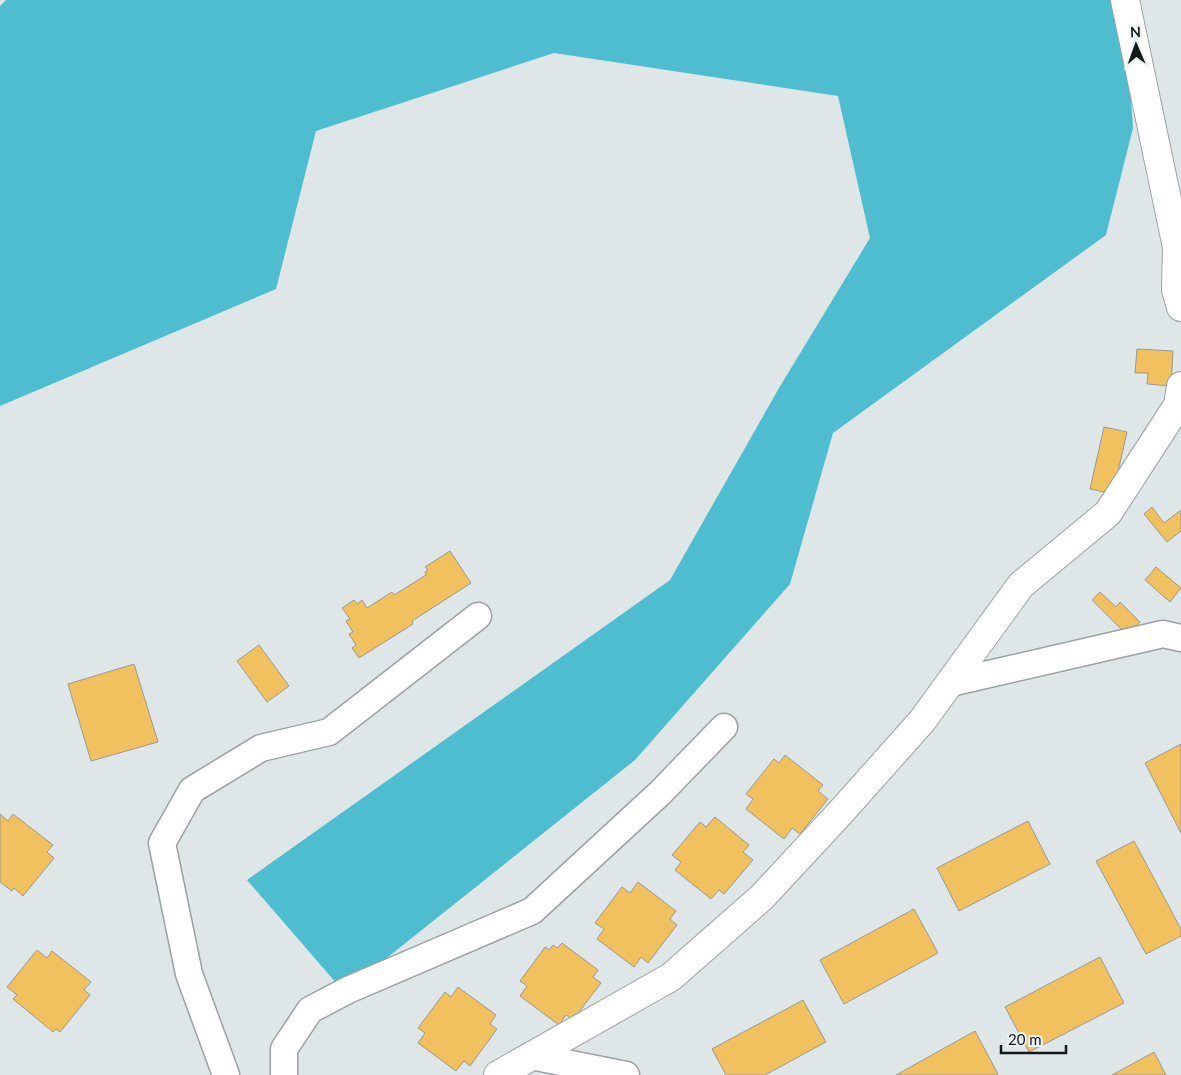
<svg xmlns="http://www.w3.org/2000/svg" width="1181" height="1075" font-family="Lato,sans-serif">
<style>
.forest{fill:#4ebdd0}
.building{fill:#f0c15e;stroke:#9b9893}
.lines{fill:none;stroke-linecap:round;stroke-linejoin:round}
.minor-casing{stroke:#9ba2a3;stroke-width:29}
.tertiary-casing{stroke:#9ba2a3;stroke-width:30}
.minor{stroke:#fff;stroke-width:26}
.tertiary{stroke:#fff;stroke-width:28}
</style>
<rect width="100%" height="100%" fill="#dee6e8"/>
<path class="forest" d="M6 0H1124L1133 128 1106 235 833 433 790 584 635 760 344 992 247 880 670 580 779 388 870 238 838 96 554 53 316 131 276 289 0 406V6Z"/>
<path class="building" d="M1137 349 1173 351 1171 386 1147 384 1148 373H1135Z
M1104 427 1127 432 1113 494 1090 489Z
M1152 507 1164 523 1181 510V531L1167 542 1144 514Z
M450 551 471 583 412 621 413 624 359 658 352 648 356 645 349 634 353 632 346 621 350 619 342 608 354 600 357 604 362 600 367 608 392 592 394 595 426 575 425 572 428 570 425 567Z
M1156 567 1181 588 1170 602 1145 580Z
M1100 592 1116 607 1120 602 1140 622 1127 635 1092 600Z
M259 645 289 686 267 702 237 661Z
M134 664 158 742 91 761 68 684Z
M1181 744V833L1145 763Z
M785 755 823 785 818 791 828 799 800 834 792 828 784 839 746 809 753 799 746 794 774 759 779 763Z
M0 814 8 821 13 814 53 845 47 852 54 858 23 896 14 888 12 891 0 882Z
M715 817 749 845 743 852 753 860 724 894 719 890 711 899 675 870 681 862 672 855 700 822 706 827Z
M1028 821 1050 864 959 911 937 868Z
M1134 841 1181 929V936L1146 954 1096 861Z
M638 882 676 911 670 919 677 925 648 963 641 957 634 967 597 939 604 929 595 923 622 887 630 893Z
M914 909 938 953 844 1004 820 960Z
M562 943 598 970 593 977 601 983 573 1020 566 1015 559 1025 520 996 527 986 520 981 545 947 549 950 553 945 557 948Z
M37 950 47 958 52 951 91 982 84 990 90 995 60 1032 56 1029 53 1032 13 999 17 995 7 987Z
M1100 957 1124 1003 1029 1052 1005 1007Z
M458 987 496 1015 490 1024 497 1029 470 1066 464 1061 456 1071 418 1043 425 1033 418 1028 445 992 451 997Z
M803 1000 826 1042 765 1075H726L712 1049Z
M975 1031 998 1074 996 1075H896Z
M1154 1052 1166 1075H1112Z"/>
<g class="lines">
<g class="minor-casing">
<path id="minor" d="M950 683 1163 634 1181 638
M531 1056 626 1075
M226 1075 189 974 162 843 192 790 261 748 329 732 478 616
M284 1075V1049L310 1010 348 990 532 911 660 793 724 727"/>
</g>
<g class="tertiary-casing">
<path id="tertiary" d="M1125 0 1177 247 1176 290 1181 307
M498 1075 671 977 762 897 840 813 922 721 1021 585 1108 513 1178 405 1181 386"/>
</g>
<use href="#minor" class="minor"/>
<use href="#tertiary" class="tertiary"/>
</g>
<g transform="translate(1136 45) rotate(358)" stroke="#ecf4f5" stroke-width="4" paint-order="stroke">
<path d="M0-4L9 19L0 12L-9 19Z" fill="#141717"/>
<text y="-8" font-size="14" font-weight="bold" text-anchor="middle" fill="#141717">N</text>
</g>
<path d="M1001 1045v8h65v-8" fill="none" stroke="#141717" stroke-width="2.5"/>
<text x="1008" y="1045" font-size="15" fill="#141717" stroke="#ecf4f5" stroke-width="4" paint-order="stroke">20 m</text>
</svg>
